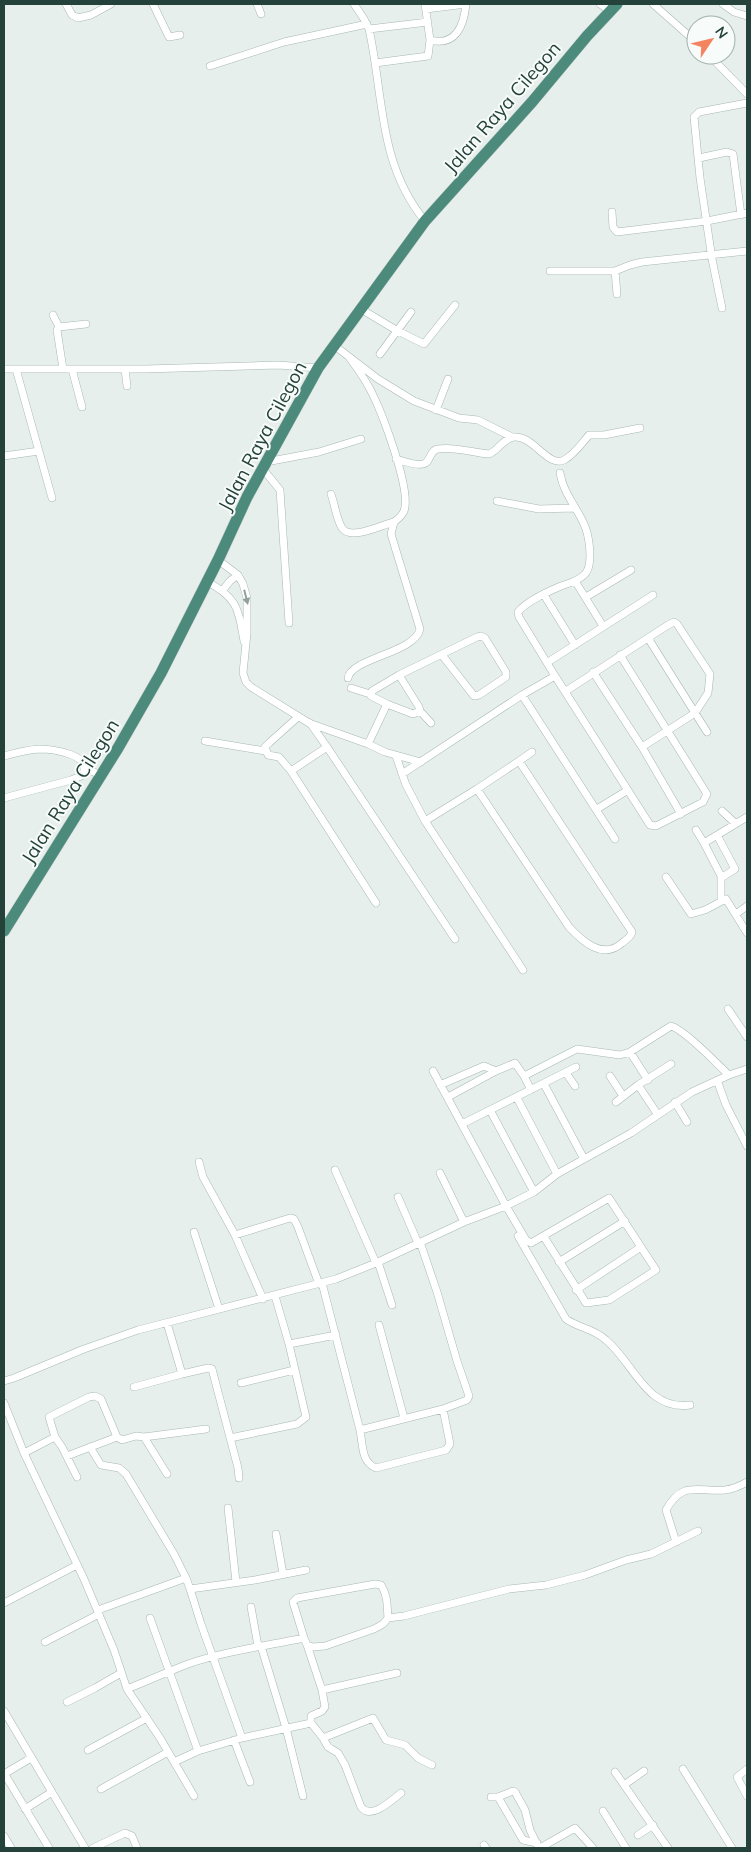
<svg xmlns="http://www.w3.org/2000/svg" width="751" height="1852" font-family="Mulish,sans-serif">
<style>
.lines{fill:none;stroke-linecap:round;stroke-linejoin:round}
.minor-casing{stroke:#a8b8b2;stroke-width:8}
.trunk-casing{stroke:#c2cac8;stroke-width:12}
.minor{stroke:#fff;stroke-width:7}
.trunk{stroke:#4c8a7c;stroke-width:11}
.oneway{fill:#92a09c}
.labels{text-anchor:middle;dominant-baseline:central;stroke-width:4;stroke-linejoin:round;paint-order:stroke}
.street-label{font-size:19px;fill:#24423a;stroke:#f7fbf9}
</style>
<rect width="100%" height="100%" fill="#e6efeb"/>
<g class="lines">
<g class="minor-casing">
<path id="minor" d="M66 4 72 15 78 18 91 15 111 4
M153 4 169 37 180 35
M257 4 261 14
M354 4 364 19 369 29C384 97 378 164 425 221
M600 4 610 11
M653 4 696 42
M723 4 734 12 747 16
M426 9 466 4
M369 29 428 22
M430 40C456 47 464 25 466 4
M709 55 747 94
M375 63 428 56 430 40 425 4
M210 66 284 42 367 24
M699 158 727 152 733 154 741 215
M612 212 613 227 617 232 707 221 747 213
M550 271H615L630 265 642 262 747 251
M615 271 617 294
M722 308 712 259 700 178 694 117 699 112 747 103
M361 309 396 330 424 344 455 305
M53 315 59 327
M335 346 378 379 414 401 459 418 478 420 512 437
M380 354 411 312
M4 369H145L278 365 318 368
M16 369 52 498
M63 369 57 330 59 327 86 324
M72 369 82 407
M125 369 127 386
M436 410 448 379
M4 456 39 451
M396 459C403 461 416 466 423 464 431 463 429 450 438 449 454 446 473 453 489 454 498 451 502 439 514 437 533 435 548 468 564 460 574 455 582 443 589 435H604L640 428
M266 462 319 452 361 439
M262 468 280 490 289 623
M331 494C335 505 336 518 342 528 351 541 381 525 394 522
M497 501 539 509 574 508
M218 560 238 575 243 584 247 598V633L243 673 246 682 251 687 309 723 368 744 385 752 421 762
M206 581C238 598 238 608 244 641
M575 581 603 626
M222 591 230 581 238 575
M544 595 575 645
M586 597 631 570
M648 638 707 732
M548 662 653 595
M593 672 642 747 681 814
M555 676 650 825 656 826 703 802 707 794 620 655
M348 678C351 658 415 653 420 629L391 534 394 522C398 519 402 516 404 511 412 491 382 413 372 393 366 380 357 368 349 357
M351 688 370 694
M566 691 668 625 674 622 677 624 710 674 708 693 695 713 642 747
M522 695 615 839
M387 704 413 714 420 711 419 707 399 675
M420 711 431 723
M298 717 269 743 265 747 268 755 279 757 291 771 376 903
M310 723 327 747
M205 741 265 751
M368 744 387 704 371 696 372 691 399 675 477 637 481 636 485 638 506 672V677L479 695 474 696 442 655
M4 756C15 753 27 750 39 749 52 749 97 755 81 776L71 780 4 798
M396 756 406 785 425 821 523 970
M519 761 532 752
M84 768 101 775
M291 771 327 747 455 939
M402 774 522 695 555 676 519 617 518 612C526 602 549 591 561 586 569 583 579 581 585 574 594 564 589 533 583 522 575 505 563 492 560 473
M597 809 628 790
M722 811 735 823
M425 821 477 789 519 761 632 932C631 937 626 940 622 943 603 960 583 942 569 927L477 789
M696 830 704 843
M717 835 735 869 721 878
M666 877 691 914 705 910 726 899 747 933
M721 900V876L704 843 747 817
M736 914 747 906
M728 1009 747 1037
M630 1052 648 1080
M433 1071 506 1206 526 1240 531 1243 609 1198 656 1270 609 1300 586 1303 544 1237
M566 1073 575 1086
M524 1076 531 1090
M610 1076 623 1096
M717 1080 726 1105 747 1146
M544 1084 584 1159
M440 1085 484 1066 496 1071 515 1063 524 1076 577 1049 620 1055 630 1052 671 1026C685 1030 717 1064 729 1075
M448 1097 496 1071
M517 1098 557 1174
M616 1102 638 1085
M675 1102 687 1122
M490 1110 534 1192
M658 1115 638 1085 671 1064
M462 1124 576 1067
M199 1162 203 1177 235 1235
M335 1170 376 1263
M440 1173 464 1222
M398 1197 418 1243
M194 1232 219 1309
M518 1236 566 1319C578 1328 593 1328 606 1340 634 1363 646 1411 690 1405
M378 1262 392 1305
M559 1262 625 1221
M322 1283 360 1430 443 1409 467 1400 469 1396 457 1361 437 1292 420 1242
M576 1290 641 1247
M263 1299 235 1235 290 1218 294 1219 298 1227 319 1284
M167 1323 182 1374 208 1368 212 1369 238 1468 239 1478
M379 1325 404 1418
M289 1344 336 1335
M4 1381 14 1378 84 1349 138 1330 336 1279 376 1263 464 1222 506 1206 534 1192 557 1174 631 1133 692 1092 729 1075 747 1069
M241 1383 294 1370
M134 1387 182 1374
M4 1403 24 1453 84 1579 114 1650 127 1689 160 1738 194 1796
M360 1430C363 1445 361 1462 376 1468L446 1450 450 1444 443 1409
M144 1437 167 1474
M230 1438 297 1424 306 1417 289 1344 275 1296
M90 1447 101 1465 119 1468 126 1474 174 1554 186 1578
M24 1453 55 1437
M67 1456 117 1437 122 1440 136 1436 144 1437 206 1429
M77 1477 62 1447 55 1437 49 1417 89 1397 95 1396 101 1399 117 1437
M228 1508 236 1582
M276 1534 283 1574
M676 1542 666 1510C683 1480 697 1492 725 1490 733 1489 740 1486 747 1482
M190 1589 201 1624 242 1738
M4 1603 77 1565
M251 1607 258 1646
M98 1610 186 1578 190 1589 255 1580 306 1570
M150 1618 198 1751
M304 1638 293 1602 297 1598 375 1584 381 1585C388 1595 387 1607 388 1618
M45 1642 99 1614
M307 1645 322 1690 325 1707 322 1711 311 1716V1723
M261 1646 286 1728 303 1796
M127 1689C147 1681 167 1672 188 1664 226 1651 265 1646 304 1638L307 1645 313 1647 325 1646 374 1629 383 1624 388 1618 404 1616 509 1589 546 1585 585 1575 626 1560 651 1554 698 1531
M322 1690 397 1673
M67 1702 95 1688 121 1673
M4 1711 85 1848
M323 1738 373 1718 386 1740 405 1745 418 1758 432 1765
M234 1740 250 1782
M88 1750 147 1718
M174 1762 198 1751 242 1738 311 1723 323 1738 328 1747 338 1753 345 1765 361 1807C371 1820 391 1801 401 1793
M683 1769 732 1848
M747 1769 737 1777 747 1796
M615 1772 668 1848
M4 1773 49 1848
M4 1774 31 1758
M624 1785 644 1771
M101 1789 168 1752
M491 1797H498L513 1791 515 1792 525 1810 530 1830 539 1848
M498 1797 523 1840 537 1843
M25 1809 52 1792
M603 1811 626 1848
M638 1835 653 1825
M4 1836 11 1848
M484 1845 486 1848
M93 1848 125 1833 132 1836 137 1848
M540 1848 575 1828 593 1848"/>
</g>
<g class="trunk-casing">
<path id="trunk" d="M4 931 118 748 161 673 218 560 247 497 318 368 425 221 532 102 587 36 617 4"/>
</g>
<use href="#minor" class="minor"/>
<use href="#trunk" class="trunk"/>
</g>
<defs><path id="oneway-solid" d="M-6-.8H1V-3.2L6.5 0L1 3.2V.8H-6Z" transform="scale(1.25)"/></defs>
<use class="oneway" href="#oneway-solid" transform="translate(246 597) rotate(76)"/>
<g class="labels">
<g class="street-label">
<text transform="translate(502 107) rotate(-49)">Jalan Raya Cilegon</text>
<text transform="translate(262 436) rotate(-62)">Jalan Raya Cilegon</text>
<text transform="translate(70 791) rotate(-58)">Jalan Raya Cilegon</text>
</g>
</g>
<rect width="751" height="1852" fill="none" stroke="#24423a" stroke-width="10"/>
<g transform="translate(711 40) rotate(55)"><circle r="24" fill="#f7fbf9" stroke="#a3b1ad"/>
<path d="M0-4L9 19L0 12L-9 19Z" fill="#f4845f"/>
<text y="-8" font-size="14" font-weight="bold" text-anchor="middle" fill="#24423a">N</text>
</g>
</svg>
